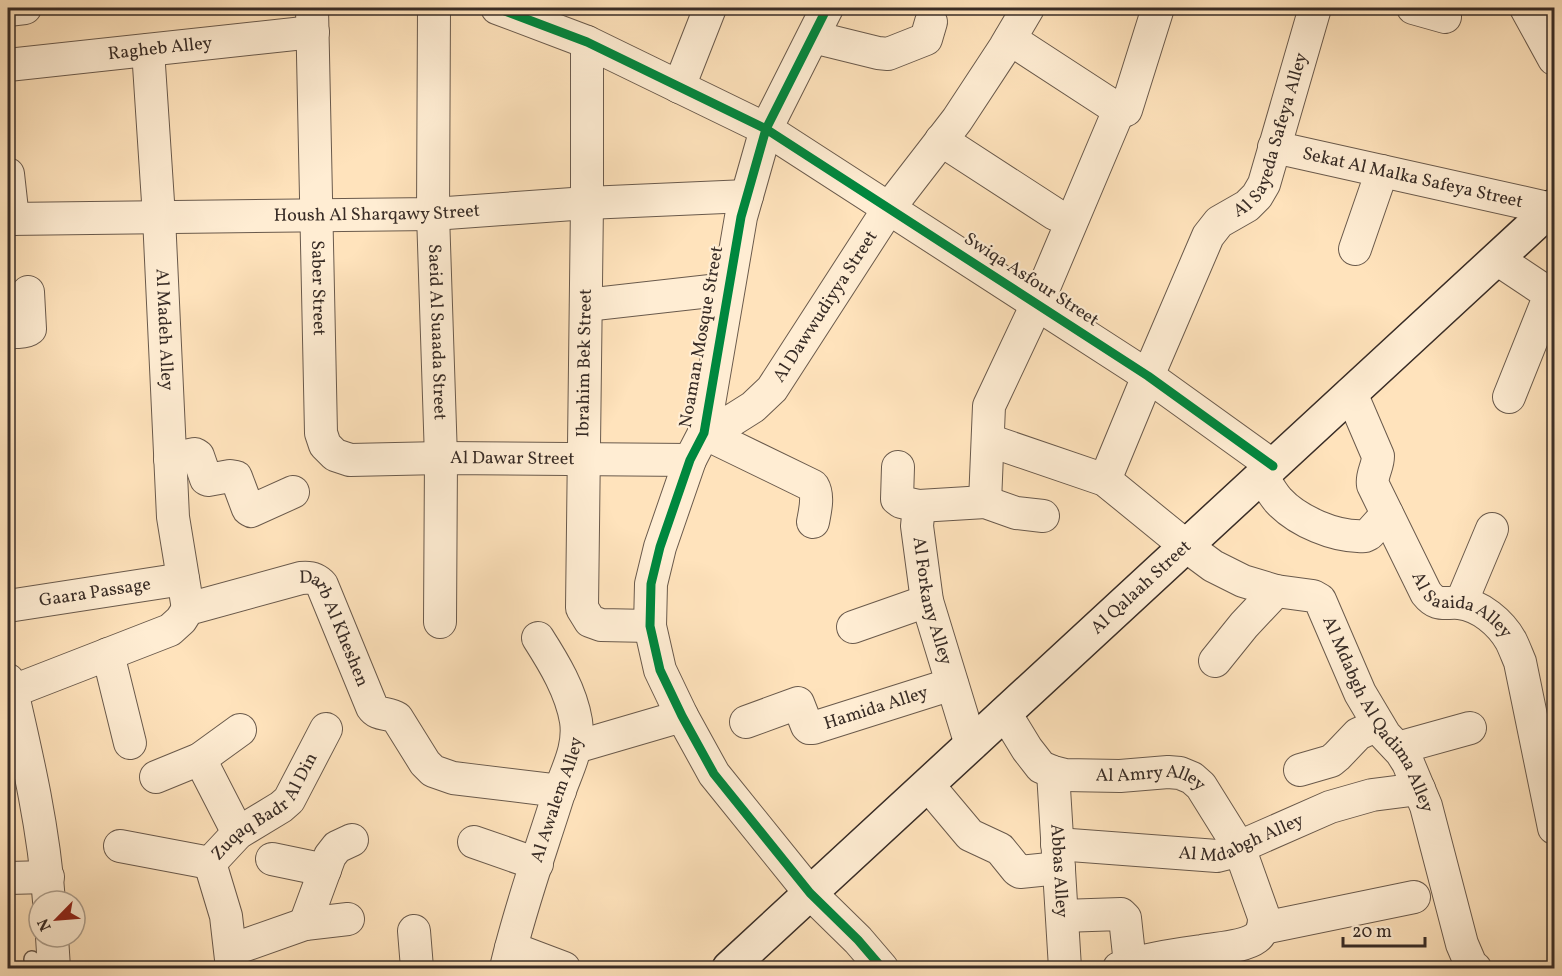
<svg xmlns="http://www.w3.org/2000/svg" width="1562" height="976" font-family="Vollkorn,serif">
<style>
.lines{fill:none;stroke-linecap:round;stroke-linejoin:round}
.service-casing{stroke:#6a5a4c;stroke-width:18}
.minor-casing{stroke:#6a5a4c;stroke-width:34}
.secondary-casing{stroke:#382c26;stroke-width:36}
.service{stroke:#ffedd3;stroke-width:15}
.minor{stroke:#ffedd3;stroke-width:32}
.secondary{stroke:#ffedd3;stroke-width:33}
.cycleway-casing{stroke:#ffedd3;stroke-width:13}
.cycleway{stroke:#00873e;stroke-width:9}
.labels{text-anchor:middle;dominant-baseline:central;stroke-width:4.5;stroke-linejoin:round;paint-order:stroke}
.street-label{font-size:18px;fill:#382c26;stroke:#ffedd3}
</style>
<rect width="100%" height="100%" fill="#ffe3bc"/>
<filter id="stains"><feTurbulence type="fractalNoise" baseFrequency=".00333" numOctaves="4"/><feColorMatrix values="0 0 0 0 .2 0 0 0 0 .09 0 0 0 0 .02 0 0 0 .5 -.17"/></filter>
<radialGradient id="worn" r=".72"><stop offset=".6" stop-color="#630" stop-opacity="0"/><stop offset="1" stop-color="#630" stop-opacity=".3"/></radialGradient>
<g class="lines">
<g class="service-casing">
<path id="service" d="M32 959 33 968"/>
</g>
<g class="minor-casing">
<g id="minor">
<path id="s1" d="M312 8 321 433 325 445 335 455 350 460 441 458 690 460"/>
<path id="s2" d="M434 8 433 214 441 458 440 622"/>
<path d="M497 8 587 42 766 129 1148 376 1273 466"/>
<path d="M827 8 766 129 747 196 741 217 704 433 690 460 660 547 651 584 650 626 660 670 682 716 714 774 810 893 858 940 882 968"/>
<path d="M1413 8 1445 17"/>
<path d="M1526 8 1554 59"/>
<path d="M8 10 25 8"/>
<path d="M813 37 878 53 888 54 926 39 931 22"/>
<path d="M1010 39 1119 110 1123 111 1126 110 1158 8"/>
<path d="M587 42V203L582 608 590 621 601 625 650 626"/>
<path id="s3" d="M148 50 159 217 173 517 188 609"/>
<path id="s4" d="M8 65 313 32"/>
<path d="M679 87 710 8"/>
<path d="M941 140 1055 214"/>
<path id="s5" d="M1274 147 1552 209"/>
<path d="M8 174 13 219"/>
<path id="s6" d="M8 219 433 214 587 203 747 196"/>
<path d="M1355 249 1382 171"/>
<path d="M1497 259 1545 291 1549 297 1509 397"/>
<path d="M586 305 728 289"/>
<path d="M8 334C15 330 24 334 30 329L28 292"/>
<path id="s7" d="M1351 393 1378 456C1378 467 1371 475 1373 485L1426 593C1437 607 1444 602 1459 603 1480 605 1501 623 1511 641 1514 647 1517 655 1520 662L1554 828"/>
<path id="s8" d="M704 433 734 419 753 407 772 389 889 208 957 120 1005 47 1028 8"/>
<path d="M704 433 813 486C819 496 815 511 813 522"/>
<path id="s9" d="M988 440 1105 480 1186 546 1213 566 1243 581 1276 591 1313 596 1320 600 1360 693 1385 735 1401 752 1408 763 1426 806 1462 944 1471 965 1475 968"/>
<path d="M170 459 195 454 198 456 206 479 208 480 230 476 236 477 248 509 251 511 293 492"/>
<path id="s10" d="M898 467 897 499 901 502 919 506 917 526 927 601 971 745"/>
<path d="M1262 476C1267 484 1272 493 1278 500 1297 521 1336 538 1365 536L1369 534 1387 514"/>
<path id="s11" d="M1105 480 1148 376 1208 236 1219 222 1247 206 1257 196 1264 184 1315 8"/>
<path d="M985 502 989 406 1037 304 1119 110"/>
<path d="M919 506 985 502 1016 513 1043 516"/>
<path d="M1461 603 1492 529"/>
<path id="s12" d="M8 606 183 579"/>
<path d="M853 627 927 601"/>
<path d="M108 654 130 743"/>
<path d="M1215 661 1244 625 1276 591"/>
<path d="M8 680 12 691C28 760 44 830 49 901"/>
<path id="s13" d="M8 693 170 630 181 620 188 609 301 578C310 577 316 578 322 585L372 707C378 716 388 712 397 718L425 763 433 771 453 778 560 791"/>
<path id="s14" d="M1005 713 1027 749 1041 767 1053 772 1065 775 1120 776 1168 772 1180 773 1192 778 1201 786 1239 847 1264 917C1264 924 1263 933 1256 938 1244 947 1217 948 1202 951 1175 955 1145 959 1119 968"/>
<path id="s15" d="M746 722 798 703 807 726 809 728H813L952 684"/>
<path d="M576 747 682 716"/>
<path d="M1398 748 1470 728"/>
<path d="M200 759 238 833"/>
<path d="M1300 770 1331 761 1337 756 1358 734 1378 725"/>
<path id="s16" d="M1053 772 1065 968"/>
<path d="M156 777 200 759 240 730"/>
<path d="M928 785 970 835 1000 849 1017 870 1020 872 1059 868"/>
<path d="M474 842 537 864"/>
<path id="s17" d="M1057 844 1217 856 1229 853 1239 847 1330 807 1372 795 1419 789"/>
<path id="s18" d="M120 846 210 863 238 833 281 807 289 800 326 729"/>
<path d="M272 859 325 870"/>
<path d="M210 863 226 916 232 968"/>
<path d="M8 878 48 877"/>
<path d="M1062 916 1121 914 1125 918 1130 964"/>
<path d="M305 924 330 856 337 847 352 840"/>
<path d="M1263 928 1414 897"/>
<path d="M414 931 417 968"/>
<path d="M52 937 54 968"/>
<path d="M511 948 564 968"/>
<path d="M231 950 305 924 348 919"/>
<path id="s19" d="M506 968C519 911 540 853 558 796 566 771 580 749 576 721 571 691 554 663 538 638"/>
</g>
</g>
<g class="secondary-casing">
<g id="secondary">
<path id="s20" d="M729 968 1554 206"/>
</g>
</g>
<use href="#service" class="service"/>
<use href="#minor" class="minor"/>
<use href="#secondary" class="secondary"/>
<g class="cycleway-casing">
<path id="cycleway" d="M497 8 587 42 766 129 1148 376 1273 466
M827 8 766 129 747 196 741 217 704 433 690 460 660 547 651 584 650 626 660 670 682 716 714 774 810 893 858 940 882 968"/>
</g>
<use href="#cycleway" class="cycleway"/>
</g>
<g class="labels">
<g class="street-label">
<text stroke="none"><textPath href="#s4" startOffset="153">Ragheb Alley</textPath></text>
<text stroke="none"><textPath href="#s11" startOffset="390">Al Sayeda Safeya Alley</textPath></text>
<text stroke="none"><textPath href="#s5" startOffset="142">Sekat Al Malka Safeya Street</textPath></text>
<text stroke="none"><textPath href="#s6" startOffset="369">Housh Al Sharqawy Street</textPath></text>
<text transform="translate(1031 280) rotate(33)">Swiqa Asfour Street</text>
<text stroke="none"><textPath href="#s1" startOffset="280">Saber Street</textPath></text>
<text stroke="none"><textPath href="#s8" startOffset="180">Al Dawwudiyya Street</textPath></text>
<text stroke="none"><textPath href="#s3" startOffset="280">Al Madeh Alley</textPath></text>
<text stroke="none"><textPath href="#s2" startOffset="324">Saeid Al Suaada Street</textPath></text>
<text transform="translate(702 337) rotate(-80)">Noaman Mosque Street</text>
<text transform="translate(585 363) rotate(-89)">Ibrahim Bek Street</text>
<text stroke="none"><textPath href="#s1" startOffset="630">Al Dawar Street</textPath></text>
<text stroke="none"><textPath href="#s20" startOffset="561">Al Qalaah Street</textPath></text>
<text stroke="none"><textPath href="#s12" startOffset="88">Gaara Passage</textPath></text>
<text stroke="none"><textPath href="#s10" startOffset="152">Al Forkany Alley</textPath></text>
<text stroke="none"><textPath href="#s7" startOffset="256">Al Saaida Alley</textPath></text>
<text stroke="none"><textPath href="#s13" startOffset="384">Darb Al Kheshen</textPath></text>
<text stroke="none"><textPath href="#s15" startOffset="153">Hamida Alley</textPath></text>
<text stroke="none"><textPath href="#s9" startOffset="504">Al Mdabgh Al Qadima Alley</textPath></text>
<text stroke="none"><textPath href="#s14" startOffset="177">Al Amry Alley</textPath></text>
<text stroke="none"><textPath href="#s19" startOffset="176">Al Awalem Alley</textPath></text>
<text stroke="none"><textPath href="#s18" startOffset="172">Zuqaq Badr Al Din</textPath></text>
<text stroke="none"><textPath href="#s17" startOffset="188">Al Mdabgh Alley</textPath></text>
<text stroke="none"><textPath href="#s16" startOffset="99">Abbas Alley</textPath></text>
</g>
</g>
<rect width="1562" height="976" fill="none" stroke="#ffe3bc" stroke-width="30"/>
<rect x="9" y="9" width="1544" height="958" fill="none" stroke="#382c26" stroke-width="3"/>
<rect x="15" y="15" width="1532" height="946" fill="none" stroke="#382c26" stroke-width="1.5"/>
<g transform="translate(57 919) rotate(245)"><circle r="28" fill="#ffedd3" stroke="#afa08e" stroke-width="1.5"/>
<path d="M0-4.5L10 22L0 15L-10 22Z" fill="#8f2418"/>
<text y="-9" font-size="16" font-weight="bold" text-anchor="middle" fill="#382c26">N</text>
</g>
<path d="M1343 937v9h82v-9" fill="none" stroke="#382c26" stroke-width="3"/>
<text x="1352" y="937" font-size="18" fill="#382c26" stroke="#ffedd3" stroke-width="4.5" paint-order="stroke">20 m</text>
<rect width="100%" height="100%" filter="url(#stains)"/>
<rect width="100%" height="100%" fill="url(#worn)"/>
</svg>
